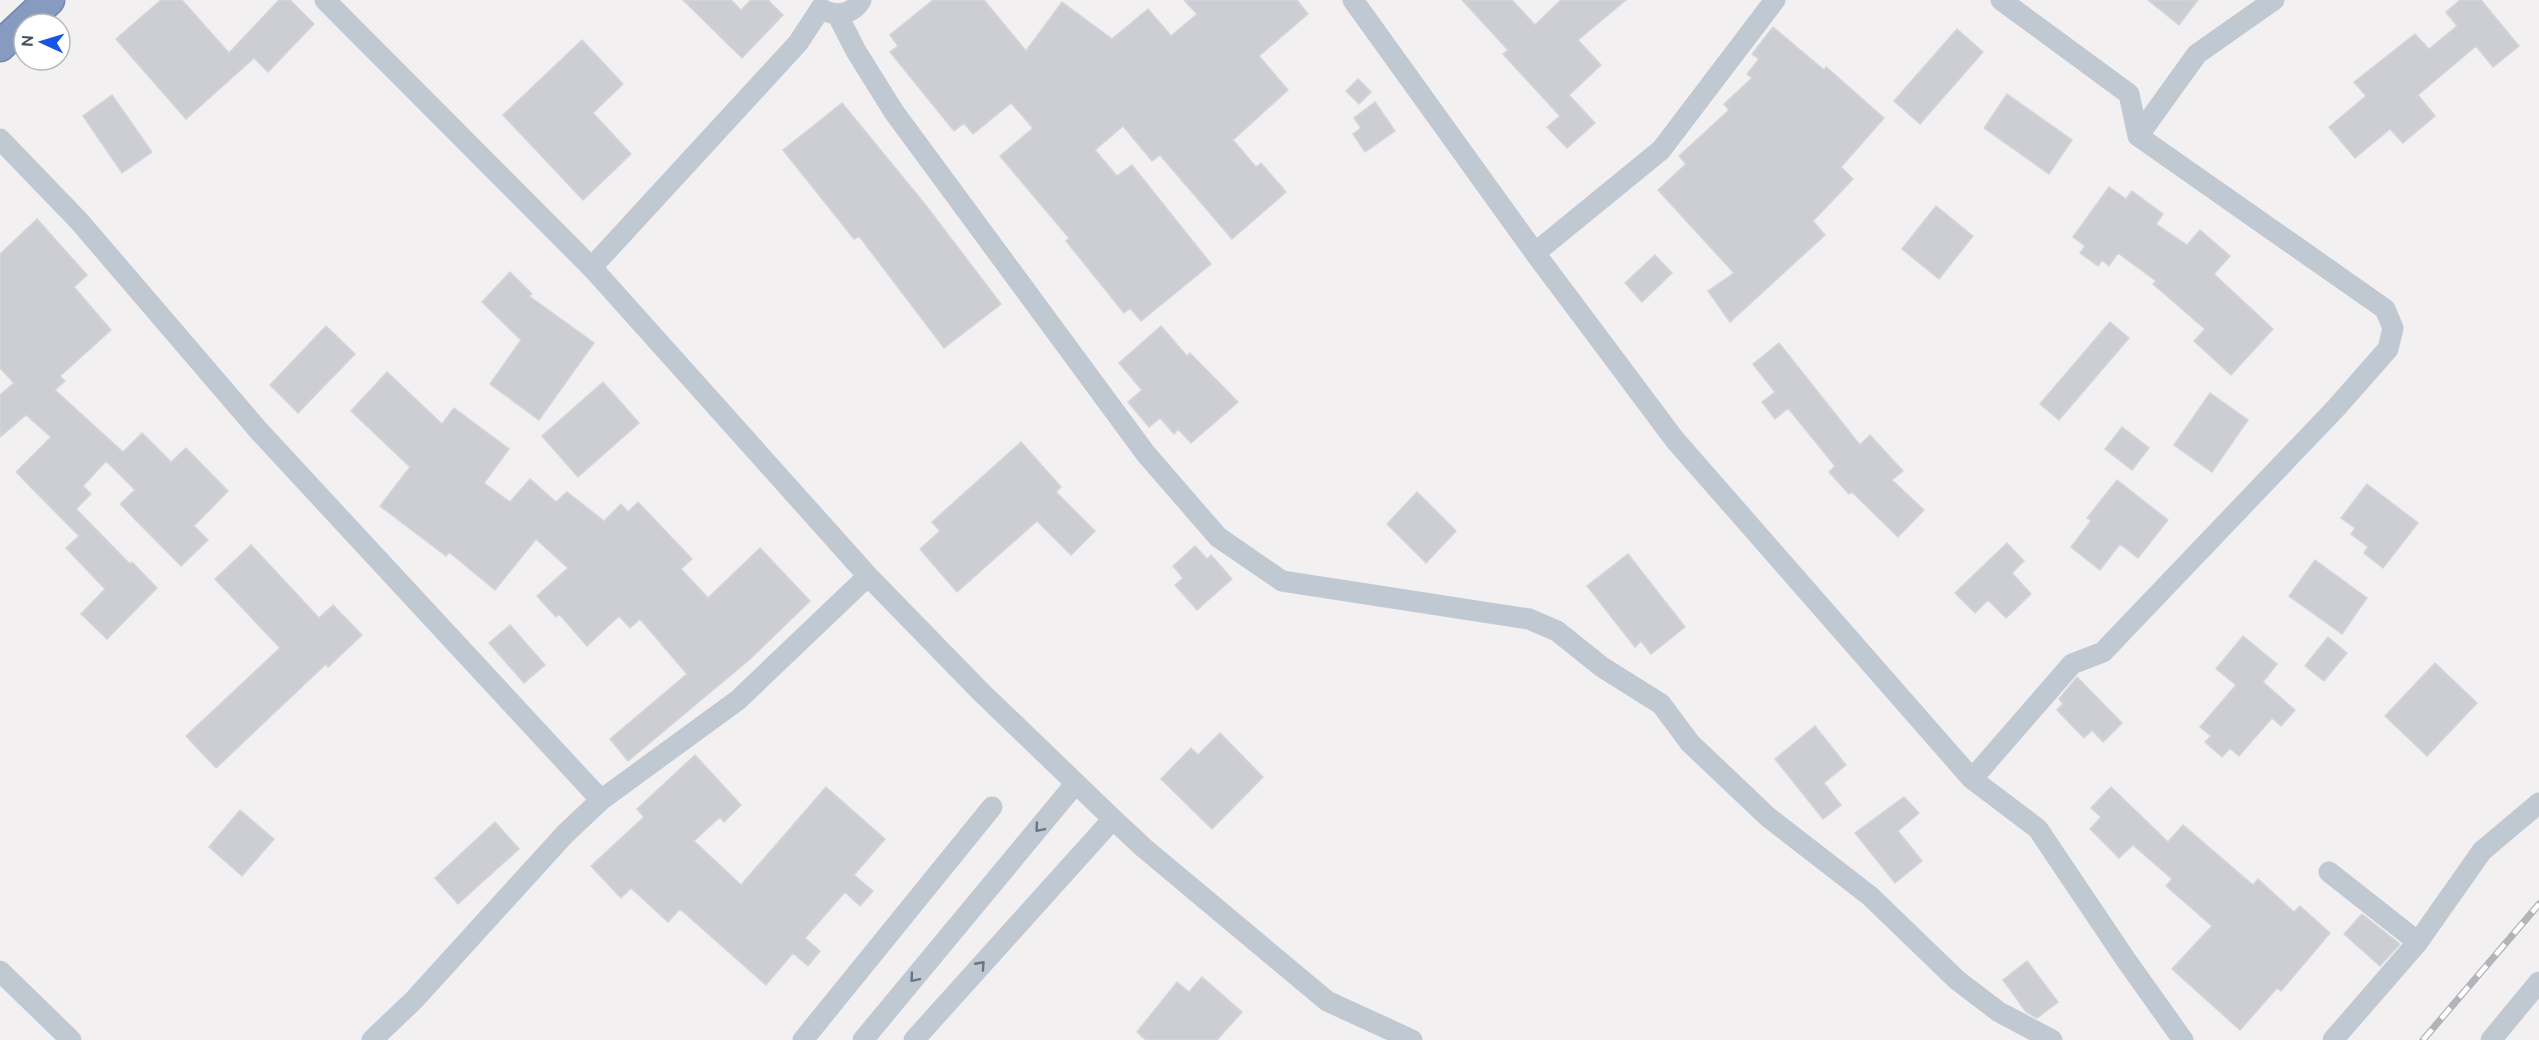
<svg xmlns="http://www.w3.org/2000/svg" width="2539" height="1040" font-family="Ubuntu,sans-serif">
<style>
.building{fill:#ccced4;stroke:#d4d5db;stroke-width:1.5}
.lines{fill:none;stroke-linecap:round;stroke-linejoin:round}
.highway-casing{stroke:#7285ab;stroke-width:33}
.minor{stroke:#c0c8d2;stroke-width:21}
.highway{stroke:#879abf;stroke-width:30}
.rail-casing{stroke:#b2b4ba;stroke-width:7}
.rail{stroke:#fff;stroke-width:4.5;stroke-dasharray:14;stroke-linecap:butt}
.oneway{stroke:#6b7481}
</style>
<rect width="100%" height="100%" fill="#f2f0f0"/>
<path class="building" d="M161 0H182L229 53 279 0H290L314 24 268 72 254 58 186 119 116 39Z
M683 0H731L741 10 751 0H768L783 15 742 58Z
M933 0H984L1026 51 1062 2 1112 39 1148 9 1171 36 1197 14 1184 0H1297L1308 14 1259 56 1288 90 1233 140 1256 167 1261 163 1286 192 1232 239 1160 155 1152 161 1123 126 1095 150 1117 176 1132 165 1211 264 1141 321 1130 308 1124 313 1066 241 1069 238 1000 156 1033 128 1011 103 973 134 964 123 954 131 890 52 898 46 890 35Z
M1462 0H1512L1535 25 1561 0H1626L1578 40 1601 65 1569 95 1595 123 1567 148 1547 127 1560 116 1503 54 1508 50Z
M2148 0H2198L2179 25Z
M2460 0H2481L2519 46 2493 67 2476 46 2418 95 2435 116 2403 143 2390 129 2355 158 2329 127 2366 96 2354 82 2415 34 2429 49 2457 26 2446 12Z
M1773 27 1824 70 1826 67 1884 118 1841 167 1853 179 1813 221 1825 235 1730 322 1708 291 1734 273 1658 190 1686 164 1679 156 1729 110 1724 104 1752 78 1747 74 1759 59 1752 54Z
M1957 29 1983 52 1920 124 1894 101Z
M582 40 623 84 593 113 631 154 583 200 503 115Z
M1358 79 1371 92 1359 104 1346 91Z
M2007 94 2072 140 2049 174 1984 128Z
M112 95 152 152 122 173 83 116Z
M1375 102 1395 131 1365 152 1353 134 1361 128 1354 118Z
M842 103 924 203 1001 304 944 348 859 236 854 239 783 150Z
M2109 187 2126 199 2132 191 2163 214 2156 224 2187 245 2200 230 2230 256 2214 274 2273 329 2231 375 2194 341 2205 329 2153 284 2156 281 2118 253 2109 266 2102 260 2098 266 2080 253 2085 246 2073 237Z
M1936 206 1973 236 1939 279 1902 249Z
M37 219 87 275 74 287 111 330 60 376 65 381 55 390 123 452 142 433 171 462 186 448 228 491 194 526 208 540 181 566 120 504 135 490 106 461 83 486 91 494 76 509 130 564 132 562 157 588 107 639 81 614 105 589 66 548 79 536 16 472 51 437 26 415 0 437V395L14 383 0 368V254Z
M1655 255 1672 273 1642 302 1625 283Z
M510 272 532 294 529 296 594 343 539 420 490 384 521 340 482 302Z
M2110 322 2129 338 2059 420 2040 404Z
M326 326 355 354 298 413 270 385Z
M1161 326 1187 356 1190 353 1238 402 1191 443 1178 429 1174 434 1160 418 1149 427 1128 402 1142 390 1119 363Z
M1779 343 1860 445 1870 435 1903 471 1892 480 1924 510 1898 537 1852 492 1849 494 1829 472 1835 466 1788 408 1775 419 1762 402 1775 392 1753 364Z
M387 372 442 424 454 408 509 449 484 483 510 502 530 479 556 502 567 492 604 521 621 504 628 512 638 502 692 559 681 569 708 598 760 548 810 601 749 660 628 761 610 739 687 674 640 619 630 628 619 616 587 646 559 614 556 617 537 596 568 568 536 539 495 590 449 552 446 556 380 506 410 467 351 411Z
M603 382 639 423 578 477 542 436Z
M2210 393 2248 420 2212 472 2174 445Z
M2122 427 2149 448 2132 470 2105 449Z
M1021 442 1061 487 1056 492 1095 531 1071 555 1037 521 957 592 920 549 940 531 932 522Z
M2117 480 2168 520 2138 558 2120 544 2100 570 2071 547 2091 521 2087 518Z
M2367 484 2418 523 2383 568 2364 553 2368 547 2351 534 2355 528 2341 518Z
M1417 492 1456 531 1426 563 1387 524Z
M2007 543 2024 561 2012 573 2031 594 2006 618 1988 600 1975 613 1955 593Z
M251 545 319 618 333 605 362 635 328 667 326 664 216 768 186 736 280 648 215 579Z
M1195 546 1207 559 1211 555 1232 579 1197 610 1175 585 1183 578 1173 566Z
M1628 554 1685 627 1651 654 1641 641 1635 647 1587 586Z
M2315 560 2367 598 2342 634 2289 596Z
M510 625 545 665 524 683 489 643Z
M2243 636 2277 664 2263 682 2295 710 2281 726 2272 718 2239 756 2230 748 2222 757 2205 742 2211 736 2200 727 2236 685 2216 669Z
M2328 637 2347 653 2324 681 2305 666Z
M2435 663 2477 703 2427 756 2385 716Z
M2077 677 2122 723 2103 742 2092 730 2084 738 2057 710 2063 704 2059 699Z
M1815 726 1846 765 1824 783 1841 805 1823 819 1775 759Z
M1220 733 1263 777 1212 829 1161 779 1191 748 1198 755Z
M695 755 741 805 724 822 720 817 694 841 741 885 826 787 885 839 854 875 873 891 860 906 845 892 805 938 820 951 808 966 793 953 766 985 680 909 668 922 631 888 621 898 591 866 644 817 637 809Z
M2111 787 2168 842 2183 825 2253 885 2258 879 2294 912 2300 906 2330 933 2281 991 2277 988 2240 1030 2172 969 2212 926 2166 886 2172 879 2133 845 2119 858 2090 829 2101 817 2091 808Z
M1904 797 1919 813 1898 831 1922 861 1895 883 1855 833Z
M240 810 274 839 242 876 209 847Z
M495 822 519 849 458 904 435 878Z
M2362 914 2400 944 2380 966 2344 934Z
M2027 961 2058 1002 2037 1018 2026 1012 2003 980Z
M1202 977 1242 1012 1217 1040H1146L1137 1032 1177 982 1189 992Z"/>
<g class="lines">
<g class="highway-casing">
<path id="highway" d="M0 46 49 0"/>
</g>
<path class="minor" d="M325 0 594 270 868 576 981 692 1113 819 1144 848 1327 1001 1412 1040
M1353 0 1535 253 1675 440 1972 779 2038 829 2126 960 2183 1040
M825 11C839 17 854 13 861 0
M837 14 856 51 894 112 1146 454 1218 537 1282 581 1529 619 1557 631 1602 667 1661 704 1690 743 1768 817 1870 896 1957 980 1999 1012 2052 1040
M2138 136 2197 54 2274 0
M0 139 79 221 259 431 601 800
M1535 253 1661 150 1775 0
M592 267 798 43 821 8
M1972 779 2072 664 2103 652 2336 408 2388 349 2393 328 2385 309 2138 136 2129 94 2001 0
M2329 872 2418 942
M0 971 71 1040
M372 1040 414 1000 565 834 601 800 738 700 868 576
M803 1040 992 807
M863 1040 1076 783
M914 1040 1113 819
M2333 1040 2418 942 2482 851 2539 803
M2491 1040 2539 982"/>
<use href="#highway" class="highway"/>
<g class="rail-casing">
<path id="rail" d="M2423 1040 2539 904"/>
</g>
<use href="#rail" class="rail"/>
</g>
<defs><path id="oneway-chevron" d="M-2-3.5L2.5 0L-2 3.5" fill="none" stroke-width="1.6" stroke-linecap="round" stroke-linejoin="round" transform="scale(1.5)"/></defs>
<g class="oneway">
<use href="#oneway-chevron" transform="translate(1039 828) rotate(130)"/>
<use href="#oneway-chevron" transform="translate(981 965) rotate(-48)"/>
<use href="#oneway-chevron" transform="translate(914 978) rotate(130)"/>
</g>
<g transform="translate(42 42) rotate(274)"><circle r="28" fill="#ffffff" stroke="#b5b9bf" stroke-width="1.5"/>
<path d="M0-4.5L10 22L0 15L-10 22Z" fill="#1654e6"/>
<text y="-9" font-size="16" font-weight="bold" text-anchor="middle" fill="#47505e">N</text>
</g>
</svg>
